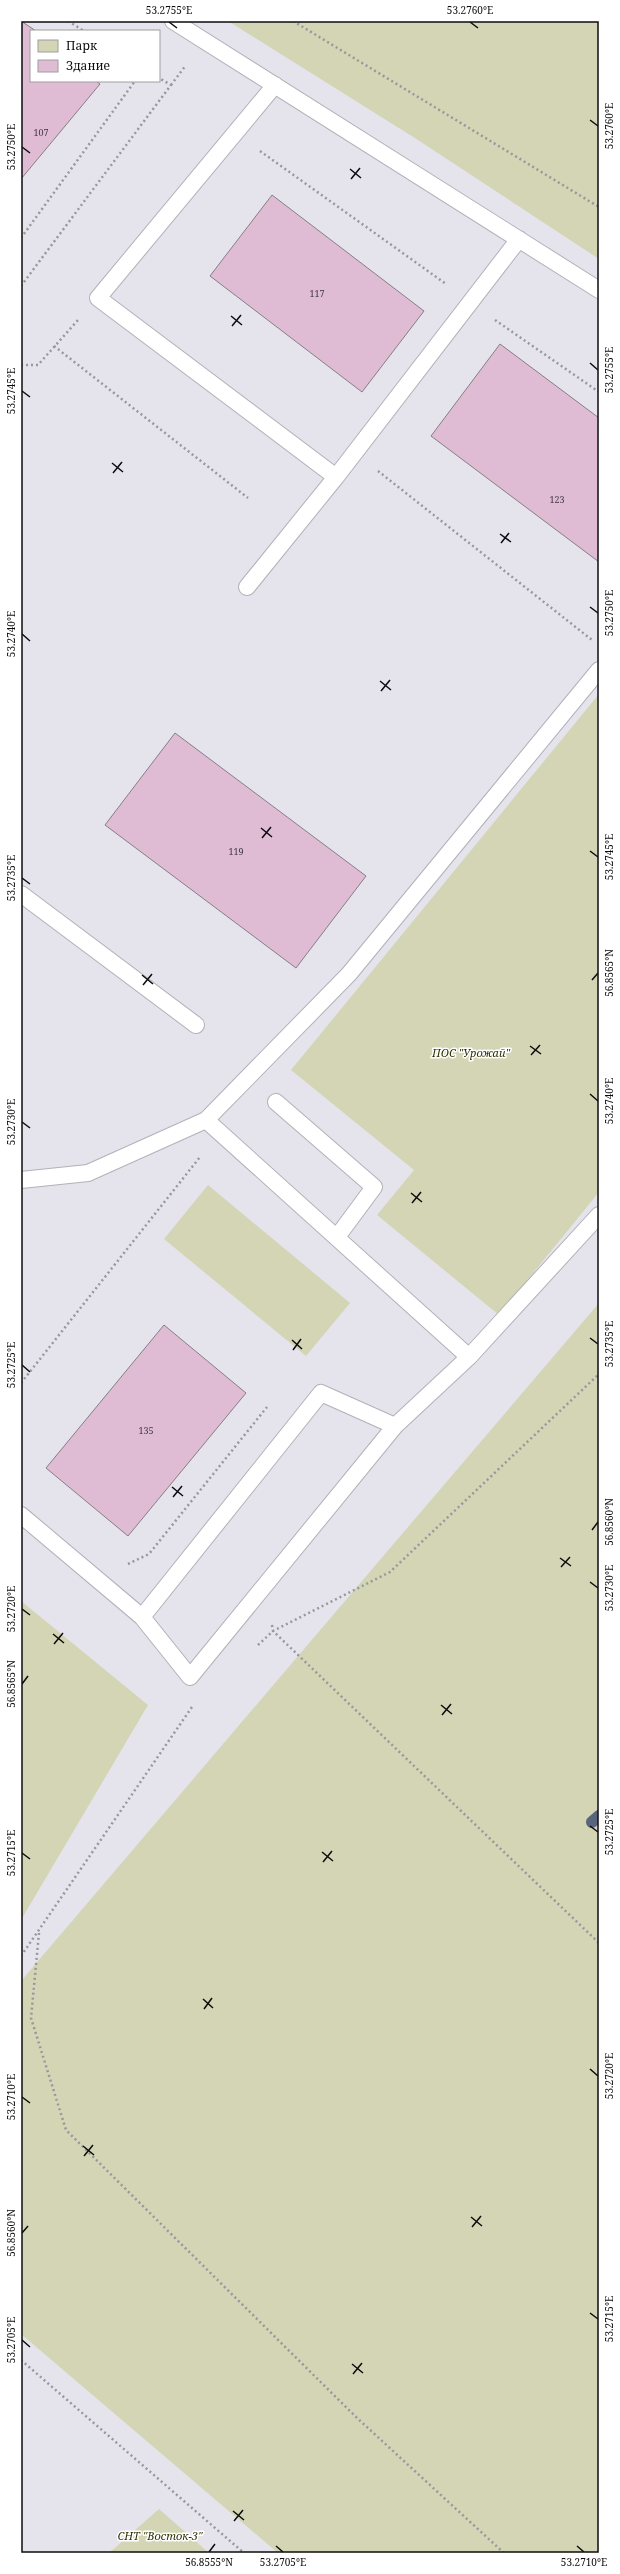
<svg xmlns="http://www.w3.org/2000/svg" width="620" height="2574" font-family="'Noto Serif',serif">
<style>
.green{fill:#d3d5b4}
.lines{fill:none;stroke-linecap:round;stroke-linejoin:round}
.stream{stroke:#59657c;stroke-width:12}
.building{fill:#dfbcd4;stroke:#857f83}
.lane-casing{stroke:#b1b1b8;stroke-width:18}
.path{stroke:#98979d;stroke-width:2.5;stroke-dasharray:2 3;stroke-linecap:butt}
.lane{stroke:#fff;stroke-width:16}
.ticks{fill:none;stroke:#0c0c0f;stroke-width:1.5}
.labels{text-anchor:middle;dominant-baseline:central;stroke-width:3;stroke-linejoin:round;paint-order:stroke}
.number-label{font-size:9px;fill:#413840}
.park-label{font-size:11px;font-style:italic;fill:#2e2e00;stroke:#fff}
.neatline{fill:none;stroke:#0c0c0f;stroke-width:1.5}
.ticks-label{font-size:10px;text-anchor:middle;fill:#0c0c0f}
</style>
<rect width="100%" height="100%" fill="#e5e4ec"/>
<path class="green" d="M228 21H599V259L418 140Z
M599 694V1192L499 1315 377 1215 414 1170 291 1070Z
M208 1185 350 1303 306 1356 164 1239Z
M599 1303V2553H278L21 2334V1981Z
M21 1601 148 1705 21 1920Z
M159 2509 209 2553H109Z"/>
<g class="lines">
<path class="stream" d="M592 1822 599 1816"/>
</g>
<path class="building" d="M21 21 36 31H31V81H96L100 84 21 179Z
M272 195 424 311 362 392 210 276Z
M500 344 599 418V562L431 436Z
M175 733 366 876 296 968 105 825Z
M164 1325 246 1393 128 1536 46 1468Z"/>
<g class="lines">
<g class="lane-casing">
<path id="lane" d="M173 21 599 290
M336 477 519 239
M247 587 336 477 98 298 275 85
M21 894 196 1025
M276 1102 374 1187 337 1237
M206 1120 469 1357
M21 1180 88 1173 206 1120 349 974 599 670
M21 1515 142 1617 321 1393 395 1426
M142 1617 190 1677 395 1426 469 1357 599 1215"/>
</g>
<path class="path" d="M68 21 84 31
M293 21 599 207
M171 85 186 65
M260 151 446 284
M21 238 135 81
M21 286 171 85 159 78
M495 320 599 392
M54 346 248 498
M21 365H38L78 320
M378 471 592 640
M21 1383 200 1157
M128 1564 149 1554 267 1407
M272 1625 273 1631 599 1943
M258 1645 273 1631 390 1572 599 1374
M39 1933 31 2018 66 2130 356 2417 504 2553
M21 1956 192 1707
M21 2360 244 2553"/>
<use href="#lane" class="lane"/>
</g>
<path class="ticks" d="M169 22 177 28M470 22 478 28M590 120 598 126M22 147 30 153M350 169 361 178M351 179 360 168M231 316 242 325M232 326 241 315M590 363 598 370M22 391 30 397M112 463 123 472M113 473 122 462M500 534 511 542M501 543 509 533M590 607 598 613M22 634 30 641M380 681 391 690M381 691 390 680M261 828 272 837M262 838 271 827M590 851 598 857M22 878 30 884M142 975 153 984M592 980 598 973M143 985 152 974M530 1046 541 1054M531 1055 540 1045M590 1094 598 1101M22 1122 30 1128M411 1193 422 1202M412 1203 421 1192M590 1338 598 1344M292 1340 302 1349M293 1350 301 1339M22 1365 30 1372M172 1487 183 1496M173 1497 182 1486M592 1530 598 1522M560 1558 571 1566M561 1567 570 1557M590 1582 598 1588M22 1609 30 1615M53 1634 64 1643M54 1644 63 1633M22 1684 28 1676M441 1705 452 1714M442 1715 451 1704M590 1826 598 1832M322 1852 333 1861M22 1853 30 1859M323 1862 332 1851M203 1999 213 2008M204 2009 212 1998M590 2069 598 2076M22 2097 30 2103M83 2146 94 2155M84 2156 93 2145M471 2217 482 2226M472 2227 481 2216M22 2233 28 2226M590 2313 598 2319M22 2340 30 2347M352 2364 363 2373M353 2374 362 2363M233 2511 244 2520M234 2521 243 2510M276 2546 283 2552M577 2546 584 2552M209 2552 215 2544"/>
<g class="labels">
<g class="number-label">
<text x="41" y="132">107</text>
<text x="317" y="293">117</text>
<text x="557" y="499">123</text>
<text x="236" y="851">119</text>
<text x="146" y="1430">135</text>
</g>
<g class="park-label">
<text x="471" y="1052">ПОС "Урожай"</text>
<text x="160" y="2535">СНТ "Восток-3"</text>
</g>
</g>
<rect width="620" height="2574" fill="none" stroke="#ffffff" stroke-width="44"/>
<rect x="30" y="30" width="130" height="52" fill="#ffffff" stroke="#9e9e9f"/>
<rect x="38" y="40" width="20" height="12" fill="#d3d5b4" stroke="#9e9e9f"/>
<text x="66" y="50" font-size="12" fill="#0c0c0f">Парк</text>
<rect x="38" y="60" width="20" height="12" fill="#dfbcd4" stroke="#9e9e9f"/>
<text x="66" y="70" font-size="12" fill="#0c0c0f">Здание</text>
<rect x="22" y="22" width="576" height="2530" class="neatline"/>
<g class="ticks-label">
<text x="169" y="14">53.2755°E</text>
<text x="470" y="14">53.2760°E</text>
<text transform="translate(609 126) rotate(-90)" y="4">53.2760°E</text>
<text transform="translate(11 147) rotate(-90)" y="4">53.2750°E</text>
<text transform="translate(609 370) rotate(-90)" y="4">53.2755°E</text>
<text transform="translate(11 391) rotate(-90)" y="4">53.2745°E</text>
<text transform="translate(609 613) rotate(-90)" y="4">53.2750°E</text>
<text transform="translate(11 634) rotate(-90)" y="4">53.2740°E</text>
<text transform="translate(609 857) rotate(-90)" y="4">53.2745°E</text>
<text transform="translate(11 878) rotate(-90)" y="4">53.2735°E</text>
<text transform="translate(609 973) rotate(-90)" y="4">56.8565°N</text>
<text transform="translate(609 1101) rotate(-90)" y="4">53.2740°E</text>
<text transform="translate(11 1122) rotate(-90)" y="4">53.2730°E</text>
<text transform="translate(609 1344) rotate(-90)" y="4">53.2735°E</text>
<text transform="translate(11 1365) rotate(-90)" y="4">53.2725°E</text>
<text transform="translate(609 1522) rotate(-90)" y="4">56.8560°N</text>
<text transform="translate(609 1588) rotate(-90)" y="4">53.2730°E</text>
<text transform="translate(11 1609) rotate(-90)" y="4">53.2720°E</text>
<text transform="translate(11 1684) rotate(-90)" y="4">56.8565°N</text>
<text transform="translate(609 1832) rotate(-90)" y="4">53.2725°E</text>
<text transform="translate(11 1853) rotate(-90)" y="4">53.2715°E</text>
<text transform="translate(609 2076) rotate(-90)" y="4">53.2720°E</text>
<text transform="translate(11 2097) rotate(-90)" y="4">53.2710°E</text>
<text transform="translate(11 2233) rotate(-90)" y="4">56.8560°N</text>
<text transform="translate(609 2319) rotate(-90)" y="4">53.2715°E</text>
<text transform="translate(11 2340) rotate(-90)" y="4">53.2705°E</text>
<text x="209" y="2566">56.8555°N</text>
<text x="283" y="2566">53.2705°E</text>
<text x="584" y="2566">53.2710°E</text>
</g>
</svg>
